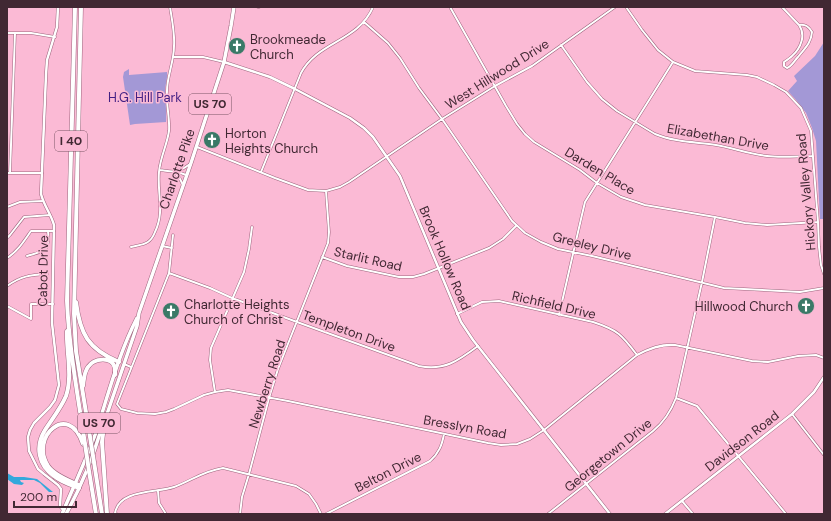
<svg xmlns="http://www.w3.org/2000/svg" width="831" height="521" font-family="'DM Sans',sans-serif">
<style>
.green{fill:#a398d6}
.water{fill:#34a8dc}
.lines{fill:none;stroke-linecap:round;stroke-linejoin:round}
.minor-casing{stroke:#9e647d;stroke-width:3}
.tertiary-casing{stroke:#9e647d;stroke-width:3.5}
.primary-casing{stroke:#9e647d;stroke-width:4.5}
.motorway-casing{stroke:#9e647d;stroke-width:5}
.minor{stroke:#fff;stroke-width:2}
.tertiary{stroke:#fff;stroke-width:2.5}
.primary{stroke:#fff;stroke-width:3.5}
.motorway{stroke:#fff;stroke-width:4}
.motorway-bridge-casing{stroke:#9e647d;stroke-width:5;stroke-linecap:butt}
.motorway-bridge{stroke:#fff;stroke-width:4}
.labels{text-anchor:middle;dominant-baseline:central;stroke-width:3;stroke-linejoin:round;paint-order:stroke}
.shield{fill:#fbbad5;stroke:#795464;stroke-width:1}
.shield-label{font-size:12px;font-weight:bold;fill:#412833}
.poi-label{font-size:13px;fill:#412833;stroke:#fbbad5;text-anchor:start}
.street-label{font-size:13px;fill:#412833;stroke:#fbbad5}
.park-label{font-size:13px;fill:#421f83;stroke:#fbbad5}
</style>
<rect width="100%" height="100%" fill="#fbbad5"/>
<path class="green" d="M824 42V219H820L816 141 812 128 806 113 796 100 788 91 797 81 794 76 815 56Z
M129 69V75L167 72C168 78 165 85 165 91 165 101 167 112 166 122L135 124 130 125 123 77 124 72Z"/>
<path class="water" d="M7 473 14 477H24L37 479 53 492H49L40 483 34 480H20L21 482 24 483 22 485 14 484 7 479Z"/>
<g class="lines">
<g class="minor-casing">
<path id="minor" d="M258 7H259
M450 7 506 106 517 124 525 134 534 142 580 170 597 183 621 197 645 205 715 217 745 223 767 225 818 222
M626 7 642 30 658 50 673 62 695 71 747 75 757 77 774 85 786 92 801 108 811 131 818 222 819 247 821 265 824 274
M782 7 799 25
M364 22 388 43 400 58 419 88 442 119 512 221 525 233 541 242 558 249 592 256 724 288 800 292 824 288
M799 25C806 24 809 27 812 32 811 44 804 49 798 57 794 61 792 66 787 68L784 66V62C787 60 790 58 792 56 801 48 806 35 799 25Z
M7 33H31L55 37
M561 45 587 82 602 99 617 111 655 134C674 142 696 142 716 145 733 148 750 154 767 156 782 158 798 156 813 156
M173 57H203L224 62
M197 147 275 178 308 190 326 191 340 187 349 182 442 119 495 86 532 66 615 7
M160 170C175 172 176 174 190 164
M178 172 186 175
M261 172 301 73C318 41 358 42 373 7
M7 173H42
M10 173 15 33
M174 173 179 177 183 185
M7 207 20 202 43 201
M173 235 169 273 117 404 121 409 137 413 155 414 166 412 174 409 204 395 215 392 228 390 288 401 488 443 501 445 517 444 530 439 544 430 637 355C650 348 661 344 675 345L752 361 768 362 798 356 816 355 824 358
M7 238 10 235 24 217 50 215
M162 246 172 248
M131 247C143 244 150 245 155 232 165 211 157 194 159 172 160 158 167 145 169 131 170 118 166 105 167 91 167 76 174 62 174 46 175 34 172 20 170 7
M27 256C44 251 50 252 48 231
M322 257 347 266 399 277H413L424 274 489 248 503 239 516 226
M7 258C18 251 24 241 31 231H54
M169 273 210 288 232 298 297 322 419 366C444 371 458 361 478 346
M7 286C21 276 30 275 47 274
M7 306 31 319V304H53
M457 314 482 302 499 301 593 322C618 330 622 335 637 355
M559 315 581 219 585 202 673 62
M124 364 131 367
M215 392 210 360 211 348 244 272 249 249 252 227
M676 398 697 406 786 514
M792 414 824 455
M158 491 159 503 166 514
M682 501 693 514
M117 514 115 513C119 489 157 493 174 487 191 481 203 471 223 468L296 486 309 494 316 504 321 514
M240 514 242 497 249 474 269 398 278 369 328 243 329 232 326 191
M326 514 430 461C439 453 442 445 444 434
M548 514 653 431C664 422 671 411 676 398L702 282 715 217"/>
</g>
<g class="tertiary-casing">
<path id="tertiary" d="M58 7 57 27 47 60 46 75 41 194C44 206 51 214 54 225L52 323 59 385 55 400 50 407 34 423 30 430 28 437 29 451 38 469 44 474 58 485 61 489 60 506 64 511
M224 62 270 77 295 89 350 118 364 128 373 137 400 176 461 322 473 340 610 514
M665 514 792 414 814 392 824 377"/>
</g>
<g class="primary-casing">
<path id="primary" d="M105 420 137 326 139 313 191 163 224 62 231 26 234 7
M62 514C73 488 85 462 95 435 108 396 118 355 137 318
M66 514C81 487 93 457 102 427"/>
</g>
<g class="motorway-casing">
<path id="motorway" d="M75 7 67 301C69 349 78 396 85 444
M81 7 74 314 76 351 90 437
M76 302C80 334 88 349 119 362
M67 331C66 352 73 375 66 396 61 408 52 419 45 430 35 446 38 465 54 476 61 482 71 485 79 488
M83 386C84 379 84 372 88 367 94 358 112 356 115 368 115 369 115 373 115 375
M105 418 102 442 107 514
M94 462 102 514
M89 471 96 514
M79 485C69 481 54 475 48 466 29 437 69 401 83 444"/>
</g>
<use href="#minor" class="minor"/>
<use href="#tertiary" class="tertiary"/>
<use href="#primary" class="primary"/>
<use href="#motorway" class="motorway"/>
<g class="motorway-bridge-casing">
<path id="motorway-bridge" d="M90 437 94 462
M85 444 89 471"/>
</g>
<use href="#motorway-bridge" class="motorway-bridge"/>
</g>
<defs>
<g id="church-disc" transform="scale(0.9)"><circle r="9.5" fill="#3a7967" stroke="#fbbad5"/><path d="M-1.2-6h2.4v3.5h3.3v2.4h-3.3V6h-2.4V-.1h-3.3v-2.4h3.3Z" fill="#fff"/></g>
</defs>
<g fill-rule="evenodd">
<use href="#church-disc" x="237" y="46"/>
<use href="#church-disc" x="212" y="140"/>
<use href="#church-disc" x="806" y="306"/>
<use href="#church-disc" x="171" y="311"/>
</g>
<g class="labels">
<g class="shield">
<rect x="189" y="94" width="42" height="20" rx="3"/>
<rect x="55" y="131" width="32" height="20" rx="3"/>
<rect x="78" y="413" width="42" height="20" rx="3"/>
</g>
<g class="shield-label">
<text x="210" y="104">US 70</text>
<text x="71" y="141">I 40</text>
<text x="99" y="423">US 70</text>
</g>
<g class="poi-label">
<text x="250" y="39">Brookmeade<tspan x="250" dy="15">Church</tspan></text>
<text x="225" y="133">Horton<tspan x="225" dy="15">Heights Church</tspan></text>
<text x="184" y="304">Charlotte Heights<tspan x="184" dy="15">Church of Christ</tspan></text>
<text x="793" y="306" text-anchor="end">Hillwood Church</text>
</g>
<g class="street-label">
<text transform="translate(497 74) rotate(-32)">West Hillwood Drive</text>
<text transform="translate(718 137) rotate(10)">Elizabethan Drive</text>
<text transform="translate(177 169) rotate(-71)">Charlotte Pike</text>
<text transform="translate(600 171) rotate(31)">Darden Place</text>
<text transform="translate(806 192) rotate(-95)">Hickory Valley Road</text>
<text transform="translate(592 246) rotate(14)">Greeley Drive</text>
<text transform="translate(445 258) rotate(67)">Brook Hollow Road</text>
<text transform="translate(368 259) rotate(13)">Starlit Road</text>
<text transform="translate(43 271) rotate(-89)">Cabot Drive</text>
<text transform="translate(554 305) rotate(13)">Richfield Drive</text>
<text transform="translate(349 331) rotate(20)">Templeton Drive</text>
<text transform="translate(267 384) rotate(-72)">Newberry Road</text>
<text transform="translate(465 427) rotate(10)">Bresslyn Road</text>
<text transform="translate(742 441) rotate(-38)">Davidson Road</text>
<text transform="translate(608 455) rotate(-39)">Georgetown Drive</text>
<text transform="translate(388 472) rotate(-27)">Belton Drive</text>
</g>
<g class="park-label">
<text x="145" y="97">H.G. Hill Park</text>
</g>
</g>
<rect width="831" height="521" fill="none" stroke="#412833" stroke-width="16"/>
<path d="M14 501v6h62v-6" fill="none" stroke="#412833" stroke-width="2"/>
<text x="20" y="501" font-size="12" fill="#412833" stroke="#fbbad5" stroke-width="3" paint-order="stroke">200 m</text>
</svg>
